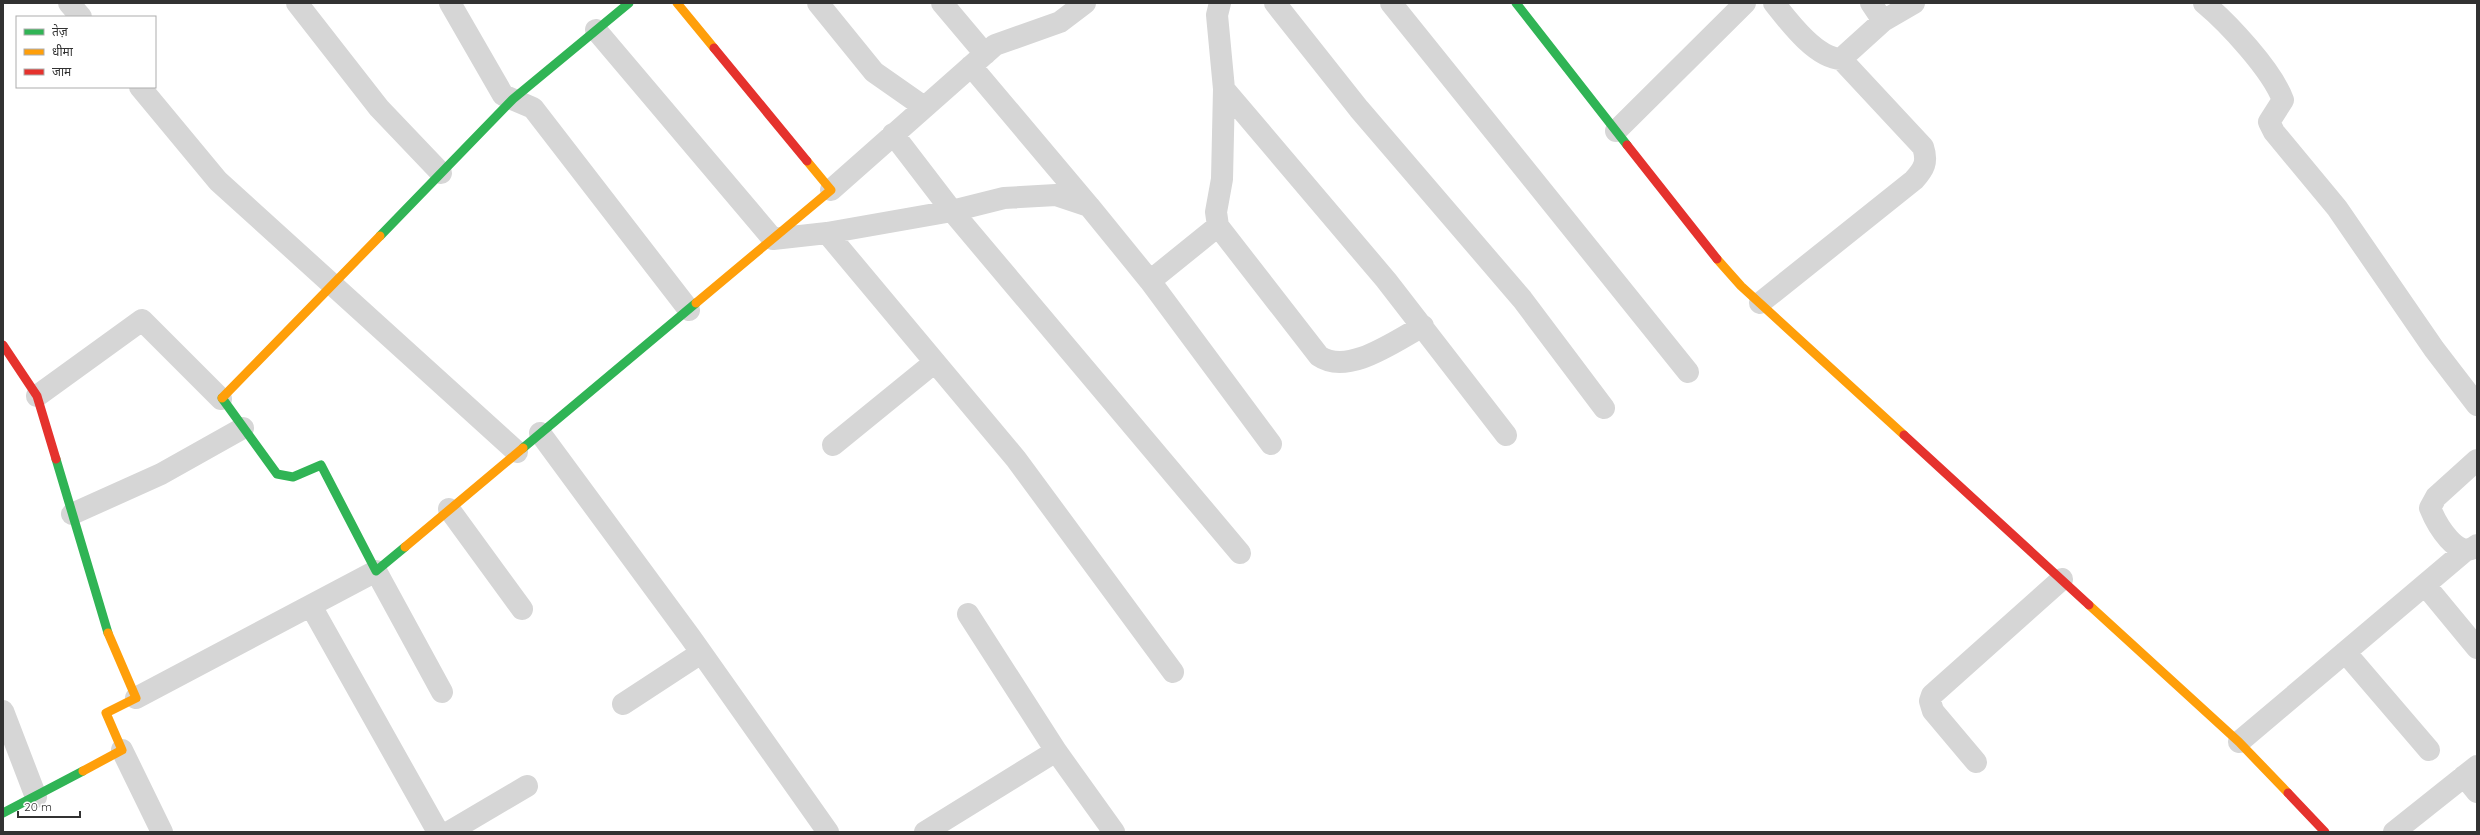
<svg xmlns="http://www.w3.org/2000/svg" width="2480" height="835" font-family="Quicksand,'Noto Sans Devanagari',sans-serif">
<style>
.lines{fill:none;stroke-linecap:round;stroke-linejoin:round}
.street{stroke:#d6d6d6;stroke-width:22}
.fast{stroke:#30b455;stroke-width:9}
.slow{stroke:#ff9f0a;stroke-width:9}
.jam{stroke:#e5322d;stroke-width:9}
</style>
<rect width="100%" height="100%" fill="#fff"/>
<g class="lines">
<path class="street" d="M69 3 81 17
M297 3 379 108 441 173
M450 3 503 95 533 108 689 310
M818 3 874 72 924 107
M942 3 985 54
M1220 3 1217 15 1224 89 1222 179 1216 212 1218 226 1319 356C1348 376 1395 341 1423 326
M1275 3 1359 109 1522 299 1604 408
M1391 3 1688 372
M1774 3C1789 22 1816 58 1841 59L1883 21 1914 3
M1871 3 1883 21
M2204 3C2228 23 2272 70 2283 100L2269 122 2274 132 2337 208 2434 349 2477 405
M596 30 773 239 827 233 952 211 1240 553
M971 66 1089 206
M140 87 218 181 517 452
M1224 89 1386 280 1506 435
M1616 131 1745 3
M893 134 952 211 1004 198 1056 195 1089 206 1150 281 1218 226
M831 190 995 45 1060 22 1085 3
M827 233 1016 459 1173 672
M1150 281 1271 444
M1760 303 1914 180C1924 169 1928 162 1923 147L1841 59
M37 396 142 320 221 399
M540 433 691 638 828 832
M833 445 935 362
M2477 460 2436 497 2430 508C2436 523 2458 563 2477 545
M449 509 522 609
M72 514 161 474 243 428
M2425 585 2477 648
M311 606 438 832
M2345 652 2429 750
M136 698 376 571 442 692
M623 704 701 653
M3 711 36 797
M2239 742 2466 550
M122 750 162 832
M1056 751 1114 832
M1976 762 1933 711 1930 701 1932 695 2062 579
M2464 776 2477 792
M449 832 527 786
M925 832 1056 751 968 614
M2394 832 2477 766"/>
<path class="fast" d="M1516 3 1627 145
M380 236 513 99 629 3
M222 398 277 474 293 477 321 465 376 571 405 547
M523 448 696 303
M56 459 108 633
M3 813 83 771"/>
<path class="slow" d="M677 3 714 48
M1717 259 1741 286 1904 435
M696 303 831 190 807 161
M222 398 380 236
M405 547 523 448
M2089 605 2239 742 2288 793
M83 771 122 750 106 713 136 698 108 633"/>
<path class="jam" d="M714 48 807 161
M1627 145 1717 259
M3 345 37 396 56 459
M1904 435 2089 605
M2288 793 2325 832"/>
</g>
<rect width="2480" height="835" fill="none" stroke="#323232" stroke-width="8"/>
<rect x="16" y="16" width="140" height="72" fill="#ffffff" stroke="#adadad"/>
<rect x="24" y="29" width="20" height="6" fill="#30b455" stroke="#adadad"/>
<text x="52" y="36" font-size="12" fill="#323232">तेज़</text>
<rect x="24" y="49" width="20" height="6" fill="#ff9f0a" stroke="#adadad"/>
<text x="52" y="56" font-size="12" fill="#323232">धीमा</text>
<rect x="24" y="69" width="20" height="6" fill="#e5322d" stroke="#adadad"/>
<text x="52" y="76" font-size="12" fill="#323232">जाम</text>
<path d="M18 811v6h62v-6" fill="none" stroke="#323232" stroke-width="2"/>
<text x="24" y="811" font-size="12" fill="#323232" stroke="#ffffff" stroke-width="3" paint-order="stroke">20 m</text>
</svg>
